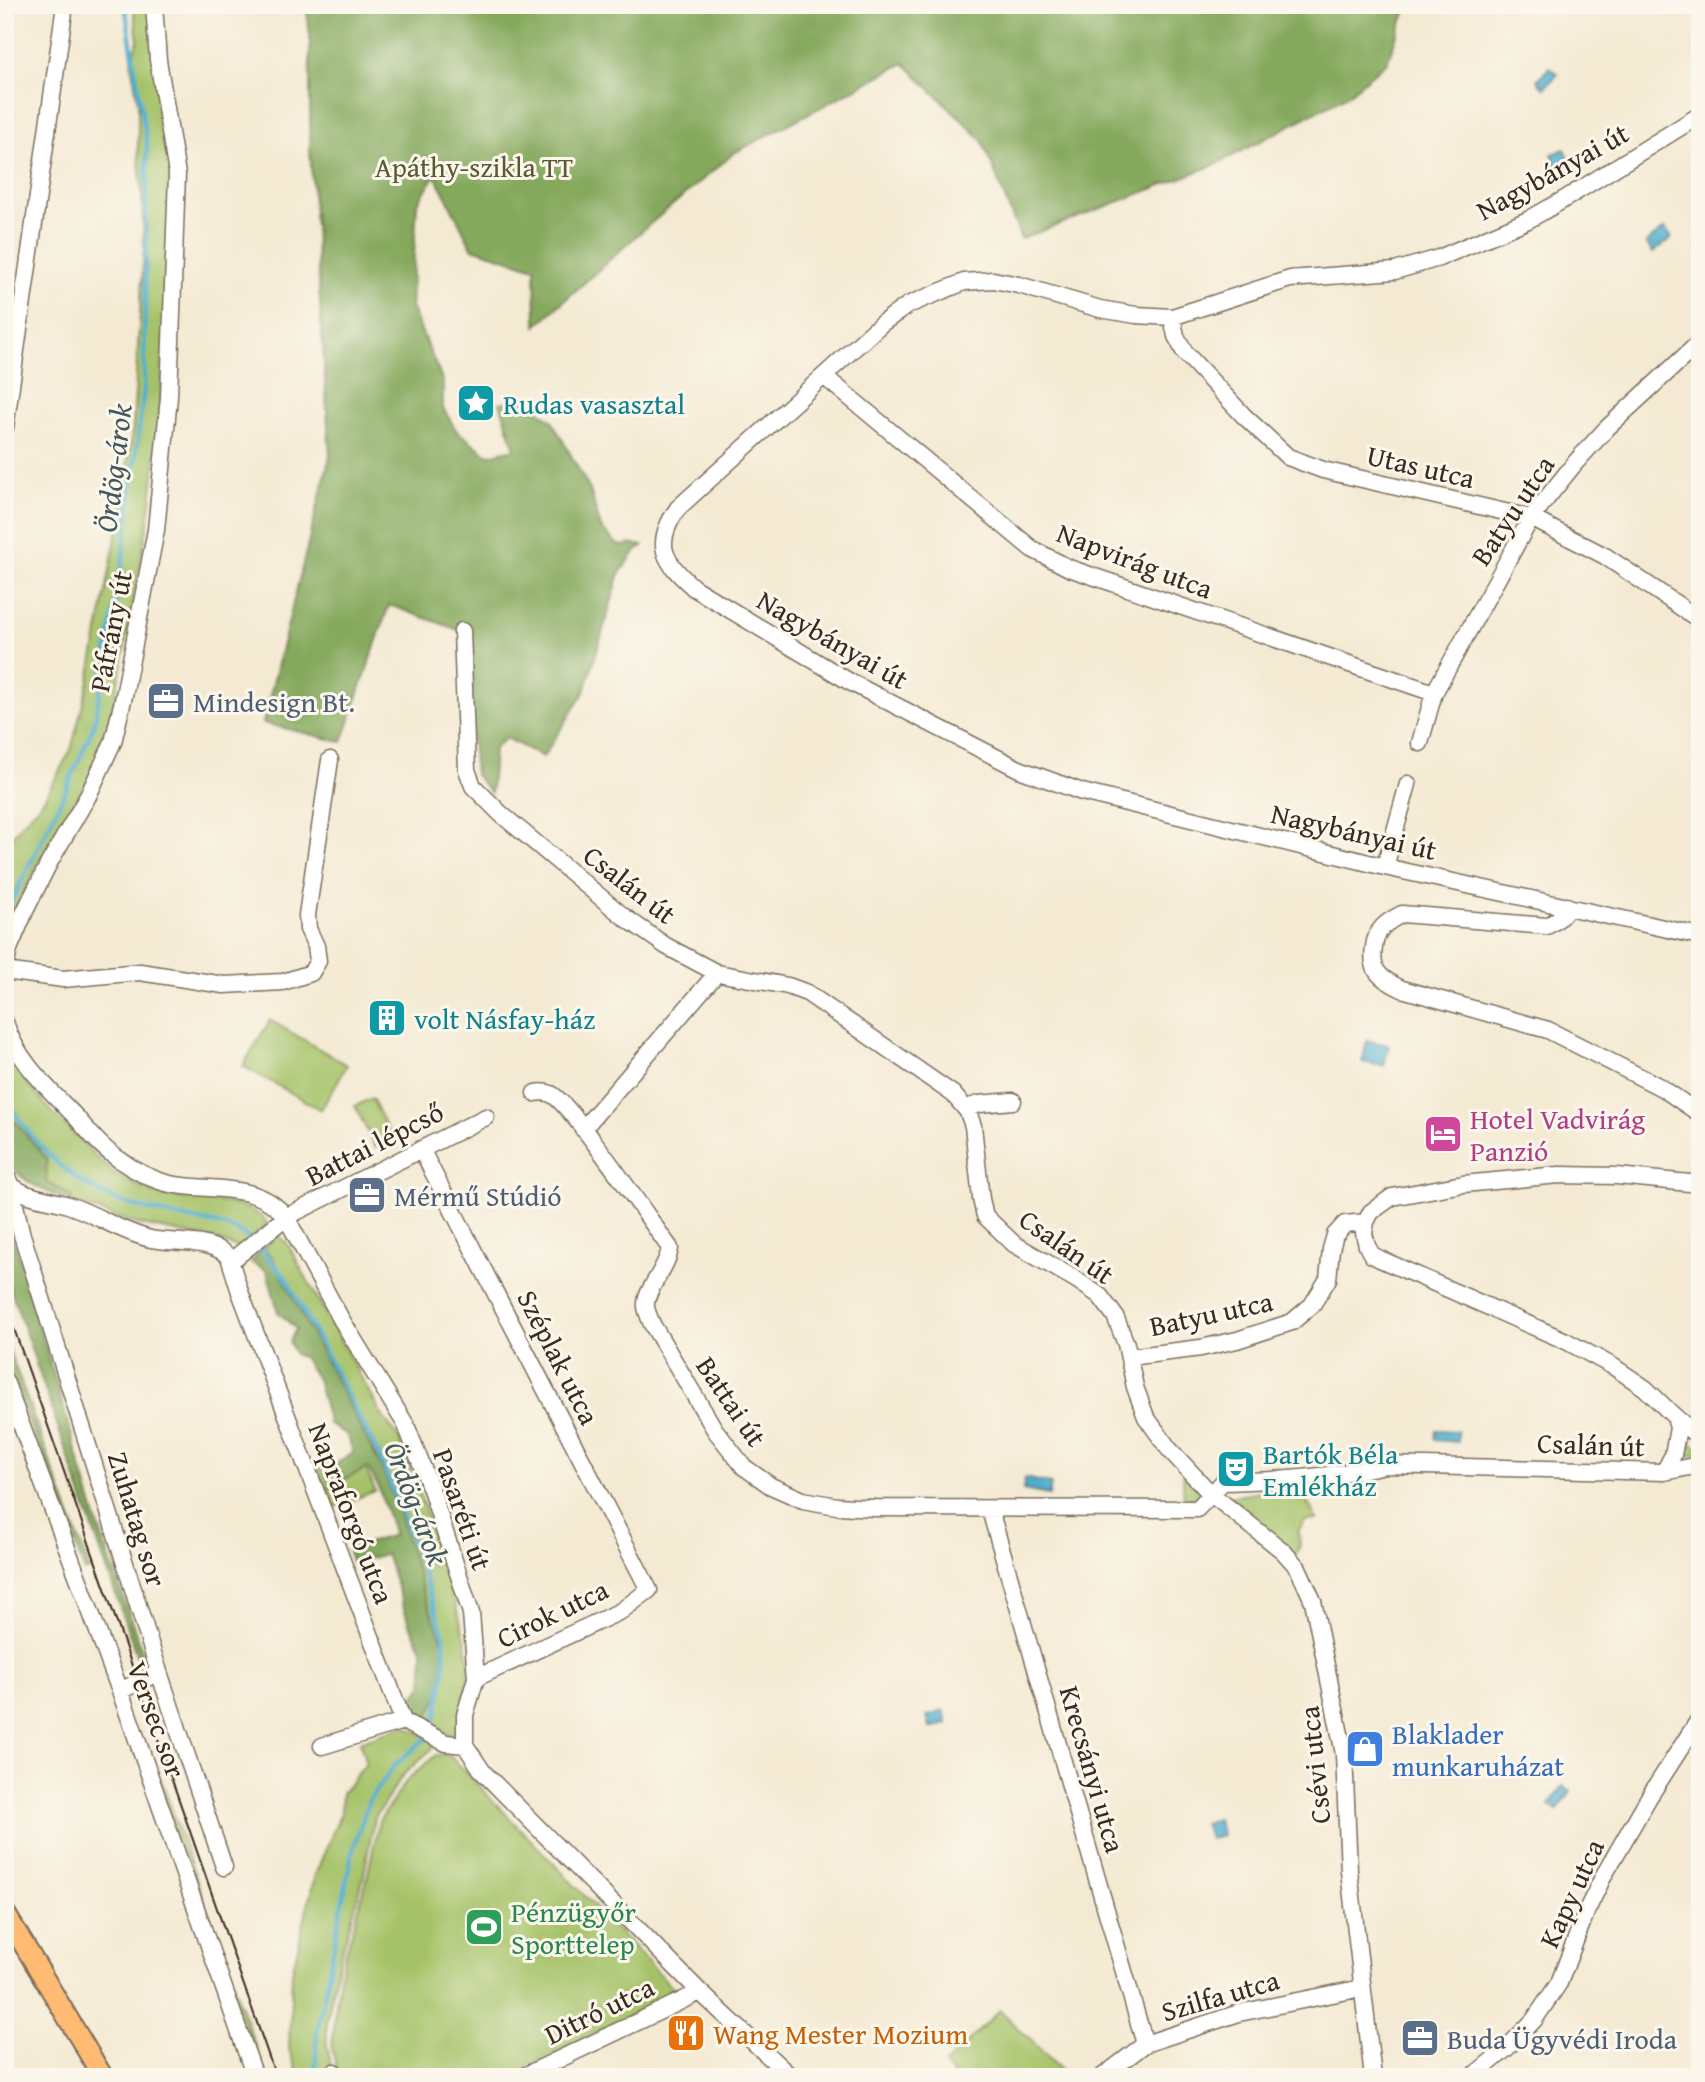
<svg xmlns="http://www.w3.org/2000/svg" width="1705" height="2082" font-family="'Gentium Book Plus',serif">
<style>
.green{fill:#a5c268;stroke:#707643;stroke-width:2}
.forest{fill:#84a85c;stroke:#60693d;stroke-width:2}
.water{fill:#50aece;stroke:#466c76;stroke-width:2}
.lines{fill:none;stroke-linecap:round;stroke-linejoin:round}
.stream{stroke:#50aece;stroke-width:4.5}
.minor-casing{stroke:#7c6d5d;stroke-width:19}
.major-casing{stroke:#7c6d5d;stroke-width:23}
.minor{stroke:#fff;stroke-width:16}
.major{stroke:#febb71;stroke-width:19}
.tram{stroke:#3b2a1e;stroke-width:2}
.labels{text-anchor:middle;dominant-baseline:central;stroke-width:6;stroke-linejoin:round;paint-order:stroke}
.park-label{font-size:28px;fill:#5b5834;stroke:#fbf7ec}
.street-label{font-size:28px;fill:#3b2a1e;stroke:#fbf7ec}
.culture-label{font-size:28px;fill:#0d838f;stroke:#fbf7ec;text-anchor:start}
.service-label{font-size:28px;fill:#4e5e75;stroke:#fbf7ec;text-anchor:start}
.hotel-label{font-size:28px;fill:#b23c85;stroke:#fbf7ec;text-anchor:start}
.shop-label{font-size:28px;fill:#366cbe;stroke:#fbf7ec;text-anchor:start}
.leisure-label{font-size:28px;fill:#27864d;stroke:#fbf7ec;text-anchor:start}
.food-label{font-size:28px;fill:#c56008;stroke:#fbf7ec;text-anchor:start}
.water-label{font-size:30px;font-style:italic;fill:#42585c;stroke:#fbf7ec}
</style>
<rect width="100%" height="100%" fill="#fbf7ec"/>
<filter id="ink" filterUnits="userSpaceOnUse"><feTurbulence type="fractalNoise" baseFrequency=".0143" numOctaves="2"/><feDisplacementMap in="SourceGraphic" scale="14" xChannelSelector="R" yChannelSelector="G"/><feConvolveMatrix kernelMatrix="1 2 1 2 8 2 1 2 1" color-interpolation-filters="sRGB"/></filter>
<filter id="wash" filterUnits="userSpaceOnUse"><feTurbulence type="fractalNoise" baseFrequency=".00686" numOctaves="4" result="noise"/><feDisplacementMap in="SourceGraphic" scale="28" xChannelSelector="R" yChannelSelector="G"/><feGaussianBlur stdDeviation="1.57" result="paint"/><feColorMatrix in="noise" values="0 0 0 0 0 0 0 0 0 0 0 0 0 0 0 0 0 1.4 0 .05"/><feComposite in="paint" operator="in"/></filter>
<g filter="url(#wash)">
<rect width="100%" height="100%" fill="#f4ead3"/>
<path class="green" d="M133 5H149L172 176 160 417 150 512 109 732 92 775 45 850 19 902 5 937V849L11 837 44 799 71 750 89 680 120 516 133 426 144 247 142 190 138 150V103L131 62 138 40Z
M270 1020 347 1065 321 1110 243 1066Z
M5 1050C19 1081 59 1119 84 1144 92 1152 101 1163 111 1170 123 1178 140 1187 153 1192 189 1205 244 1192 268 1224L238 1248 216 1240 137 1224 71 1202 72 1196 46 1182 47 1159 5 1110Z
M372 1098 392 1138 375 1147 355 1106Z
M278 1235 287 1243 383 1417 399 1438 439 1547 465 1638 470 1665 458 1734 451 1736 426 1719 439 1695 443 1642 423 1592 397 1507 382 1469 272 1257 263 1248Z
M1682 1436 1700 1449V1454L1676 1458Z
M361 1457 375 1491 332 1508 318 1474Z
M1183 1476 1202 1491 1192 1503 1184 1504Z
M1299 1486 1317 1520 1305 1521 1298 1531 1300 1545 1294 1558 1234 1508 1230 1497Z
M403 1725 438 1743 403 1775 374 1819 363 1879 337 1969 327 2021V2045L332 2072 326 2077H299L289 2049 292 1973 315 1875 341 1813 342 1793 366 1764 360 1742Z
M448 1754 677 1992 508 2077H339L332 2049 334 2018 341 1970 366 1883 379 1821 408 1779 436 1755Z
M162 1782 266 2077H262L157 1783Z
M1000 2010 1068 2077H955L944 2065Z"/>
<path class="forest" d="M306 5H1408L1387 62 1346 96 1217 164 1021 239 982 140 904 63 734 153 643 230 536 326 535 268 472 248 435 175 417 204 411 307 443 382V408L456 430 488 455 515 449 500 403 524 398 552 421 590 490 601 528 619 546 634 544 643 546 635 552 620 573 585 691 543 757 506 738 494 749 491 793 475 775 462 631 389 605 342 742 263 723 330 456 310 151V35Z
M1660 5H1700V16Z
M5 1110 47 1159 46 1182 72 1196 71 1202C48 1192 14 1181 5 1154 2 1142 5 1123 5 1110Z
M5 1210 98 1525 148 1668 142 1671 5 1273Z
M263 1248 272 1257 382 1469 397 1507 423 1592 443 1642V1675L439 1695 426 1719 406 1707 423 1685V1651L409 1623 386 1554 352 1563 347 1549 394 1535 378 1486 368 1468 336 1483 321 1496 313 1480 320 1465 336 1464 353 1452 347 1435 329 1424 317 1379 303 1357 295 1355 289 1342 296 1329 278 1312 267 1271 251 1262Z
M5 1339 90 1570 85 1572 5 1359Z"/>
<path class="water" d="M1550 67 1558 74 1544 88 1537 80Z
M1565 149 1573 170 1559 174 1552 154Z
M1665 228 1672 238 1653 253 1646 243Z
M1367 1041 1389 1045 1384 1066 1362 1062Z
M1436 1430 1458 1431V1442L1435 1440Z
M1025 1478 1051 1484 1049 1495 1023 1490Z
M944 1711 947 1724 930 1728 927 1716Z
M1563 1786 1571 1792 1557 1811 1549 1805Z
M1217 1819 1222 1835 1209 1839 1204 1823Z"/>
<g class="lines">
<path class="stream" d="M5 915 65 792 94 725 121 572 144 389 147 144 125 5
M5 1097C28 1137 61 1173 103 1194 126 1206 155 1211 180 1217 204 1222 232 1223 251 1240
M258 1245 286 1278 380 1457 411 1537 444 1636 445 1668 437 1714 425 1739 395 1765 369 1800 352 1853 317 2033 315 2077"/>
</g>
</g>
<g filter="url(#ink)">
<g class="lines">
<g class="minor-casing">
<path id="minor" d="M1700 115 1563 200 1528 220 1439 258 1395 271 1290 279 1172 317 1136 315 1100 309 1019 285 993 280 964 282 908 305 881 324 678 508C653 544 663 561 694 588L850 682 1019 769 1082 792 1385 867 1700 936
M1172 317 1176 336 1185 353 1244 416 1288 457 1323 470 1531 518 1605 556 1700 620
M825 377 1032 549 1069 568 1434 693
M5 428 65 5
M462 631 467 770 473 786 501 814 623 916 666 946 717 973 788 986 807 993 953 1094 968 1112 973 1126 981 1199 985 1216 1014 1244 1075 1279 1100 1296 1115 1316 1126 1344 1135 1387 1146 1417 1169 1449 1210 1493 1283 1551 1298 1568 1313 1601 1344 1754 1349 1871 1373 2077
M1420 743 1434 693 1531 518 1575 463 1607 428 1700 342
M1385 867 1408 784
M1567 906C1564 916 1556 921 1547 926L1402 914C1386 922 1376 929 1374 947 1370 972 1381 979 1402 989L1548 1030 1662 1088 1700 1114
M5 968 9 949 25 911 49 863 88 796 113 742 124 696 156 530 169 397 177 174 158 60 154 5
M5 971 63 979 140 972 224 985 283 982 311 973 318 961 316 946 308 929 307 915 330 760
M5 1022C16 1060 48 1088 75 1116 88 1131 101 1147 117 1158 132 1169 152 1180 170 1184 209 1192 258 1181 286 1217L341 1319 406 1425 431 1489 471 1613 476 1678 465 1715V1745L483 1772 700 1992 791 2077
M535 1093C540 1092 546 1092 551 1094 571 1103 651 1222 670 1248 667 1270 644 1290 646 1307 647 1313 650 1319 652 1324L715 1430 744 1467 771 1486 803 1500 837 1506 875 1508 1197 1509 1223 1482C1280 1480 1329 1478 1385 1465L1664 1472 1700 1465
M966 1108 979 1104 1013 1101
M583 1129 717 973
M421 1149 649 1590 621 1611 476 1678
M5 1173 10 1184 22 1235 159 1672 224 1867
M10 1184C25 1198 46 1198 65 1204 95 1213 120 1232 151 1239 175 1244 210 1238 229 1257L240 1292 403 1721 446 1743 465 1745
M231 1261 286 1217 486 1117
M1129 1357 1201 1348 1237 1340 1292 1322 1312 1305 1328 1279 1331 1249 1335 1235 1345 1224 1366 1222
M5 1381 120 1691 255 2077
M1675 1417 1700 1438
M1664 1472 1673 1455 1678 1428 1675 1417 1645 1388 1614 1367 1566 1341 1380 1259 1372 1255 1367 1246 1364 1233 1366 1222 1371 1212 1392 1197 1463 1184 1559 1175 1617 1176 1700 1184
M990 1510 1145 2044
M120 1691 159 1672
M322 1746 403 1721
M334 2072 336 2077
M522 2077 700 1992
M1102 2077 1145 2044 1239 2013 1362 1988
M1472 2077 1507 2048 1534 2020 1559 1983 1587 1910 1604 1875 1649 1797 1700 1718"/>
</g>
<g class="major-casing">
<path id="major" d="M5 1913 103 2077"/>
</g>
<use href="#minor" class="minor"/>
<use href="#major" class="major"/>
<path class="tram" d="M5 1303C96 1561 184 1820 276 2077"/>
</g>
</g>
<defs>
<g id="sight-square" transform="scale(2.0125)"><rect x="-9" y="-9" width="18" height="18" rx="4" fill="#0f9aa8" stroke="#fbf7ec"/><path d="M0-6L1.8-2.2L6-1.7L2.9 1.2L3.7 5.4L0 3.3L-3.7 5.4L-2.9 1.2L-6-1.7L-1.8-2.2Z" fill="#fff"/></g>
<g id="office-square" transform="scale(2.0125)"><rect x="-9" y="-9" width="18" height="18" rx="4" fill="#5c6f8a" stroke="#fbf7ec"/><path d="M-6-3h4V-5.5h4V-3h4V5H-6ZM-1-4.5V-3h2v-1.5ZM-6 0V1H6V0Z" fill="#fff"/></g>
<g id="building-square" transform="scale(2.0125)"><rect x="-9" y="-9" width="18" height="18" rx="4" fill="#0f9aa8" stroke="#fbf7ec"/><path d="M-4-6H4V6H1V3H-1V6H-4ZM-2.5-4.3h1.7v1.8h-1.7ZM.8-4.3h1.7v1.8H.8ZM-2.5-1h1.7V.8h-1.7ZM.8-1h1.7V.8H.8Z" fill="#fff"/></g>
<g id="hotel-square" transform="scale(2.0125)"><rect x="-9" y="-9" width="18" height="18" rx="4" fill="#d1479c" stroke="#fbf7ec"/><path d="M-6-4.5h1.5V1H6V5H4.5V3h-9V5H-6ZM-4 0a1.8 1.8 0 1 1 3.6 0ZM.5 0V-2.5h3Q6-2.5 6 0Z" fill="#fff"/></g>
<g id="theatre-square" transform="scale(2.0125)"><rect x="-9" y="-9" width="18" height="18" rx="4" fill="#0f9aa8" stroke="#fbf7ec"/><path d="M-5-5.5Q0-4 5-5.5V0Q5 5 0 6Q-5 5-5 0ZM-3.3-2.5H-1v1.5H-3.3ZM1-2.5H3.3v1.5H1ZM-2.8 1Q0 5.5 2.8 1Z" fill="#fff"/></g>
<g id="shop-square" transform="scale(2.0125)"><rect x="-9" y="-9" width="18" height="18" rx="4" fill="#3f7fe0" stroke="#fbf7ec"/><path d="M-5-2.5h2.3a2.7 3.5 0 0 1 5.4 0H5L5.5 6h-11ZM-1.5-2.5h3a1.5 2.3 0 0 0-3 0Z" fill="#fff"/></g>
<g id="stadium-square" transform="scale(2.0125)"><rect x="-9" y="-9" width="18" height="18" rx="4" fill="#2e9e5b" stroke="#fbf7ec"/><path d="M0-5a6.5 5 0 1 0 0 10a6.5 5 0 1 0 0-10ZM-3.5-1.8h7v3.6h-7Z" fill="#fff"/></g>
<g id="restaurant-square" transform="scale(2.0125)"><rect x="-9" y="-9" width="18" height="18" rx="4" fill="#e8710a" stroke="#fbf7ec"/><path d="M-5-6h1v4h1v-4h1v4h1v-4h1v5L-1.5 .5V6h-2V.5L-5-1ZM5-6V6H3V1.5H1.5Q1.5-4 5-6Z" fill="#fff"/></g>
</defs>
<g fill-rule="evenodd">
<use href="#sight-square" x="476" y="403"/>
<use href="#office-square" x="166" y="701"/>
<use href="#building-square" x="387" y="1018"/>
<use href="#hotel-square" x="1443" y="1134"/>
<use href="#office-square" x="367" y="1195"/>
<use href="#theatre-square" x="1236" y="1469"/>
<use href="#shop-square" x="1365" y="1749"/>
<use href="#stadium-square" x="484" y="1927"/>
<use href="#restaurant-square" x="686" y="2033"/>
<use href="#office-square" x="1420" y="2038"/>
</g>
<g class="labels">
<g class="park-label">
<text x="474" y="166">Apáthy-szikla TT</text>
</g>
<g class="street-label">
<text transform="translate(1552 171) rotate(-29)">Nagybányai út</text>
<text transform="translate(1421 466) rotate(13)">Utas utca</text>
<text transform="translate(1512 510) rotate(-56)">Batyu utca</text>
<text transform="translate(1135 560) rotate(21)">Napvirág utca</text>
<text transform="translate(110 631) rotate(-79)">Páfrány út</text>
<text transform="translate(833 639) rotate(30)">Nagybányai út</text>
<text transform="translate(1354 831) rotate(13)">Nagybányai út</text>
<text transform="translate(630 884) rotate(38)">Csalán út</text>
<text transform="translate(374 1143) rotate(-27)">Battai lépcső</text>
<text transform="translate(1067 1246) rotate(35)">Csalán út</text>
<text transform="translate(1211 1313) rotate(-12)">Batyu utca</text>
<text transform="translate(559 1357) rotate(63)">Széplak utca</text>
<text transform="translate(732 1401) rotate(56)">Battai út</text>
<text transform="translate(1591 1444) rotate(2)">Csalán út</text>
<text transform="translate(463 1509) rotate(71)">Pasaréti út</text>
<text transform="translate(352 1513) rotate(69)">Napraforgó utca</text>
<text transform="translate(138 1519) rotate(73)">Zuhatag sor</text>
<text transform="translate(552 1613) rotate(-26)">Cirok utca</text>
<text transform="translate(157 1719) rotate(70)">Versec sor</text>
<text transform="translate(1314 1765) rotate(-96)">Csévi utca</text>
<text transform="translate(1093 1769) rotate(74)">Krecsányi utca</text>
<text transform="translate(1571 1893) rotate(-65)">Kapy utca</text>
<text transform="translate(1220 1995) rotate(-16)">Szilfa utca</text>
<text transform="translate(599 2010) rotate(-26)">Ditró utca</text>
</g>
<g class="culture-label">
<text x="503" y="403">Rudas vasasztal</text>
<text x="414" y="1018">volt Násfay-ház</text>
<text x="1263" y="1453">Bartók Béla<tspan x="1263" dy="32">Emlékház</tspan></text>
</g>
<g class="service-label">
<text x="193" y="701">Mindesign Bt.</text>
<text x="394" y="1195">Mérmű Stúdió</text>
<text x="1447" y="2038">Buda Ügyvédi Iroda</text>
</g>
<g class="hotel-label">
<text x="1470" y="1118">Hotel Vadvirág<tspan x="1470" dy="32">Panzió</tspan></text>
</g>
<g class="shop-label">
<text x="1392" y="1733">Blaklader<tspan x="1392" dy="32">munkaruházat</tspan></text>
</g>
<g class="leisure-label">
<text x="511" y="1911">Pénzügyőr<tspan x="511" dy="32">Sporttelep</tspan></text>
</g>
<g class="food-label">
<text x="713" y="2033">Wang Mester Mozium</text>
</g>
<g class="water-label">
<text transform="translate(113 468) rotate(-83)">Ördög-árok</text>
<text transform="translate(417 1503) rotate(69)">Ördög-árok</text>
</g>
</g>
<rect width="1705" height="2082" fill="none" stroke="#fbf7ec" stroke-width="28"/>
</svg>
